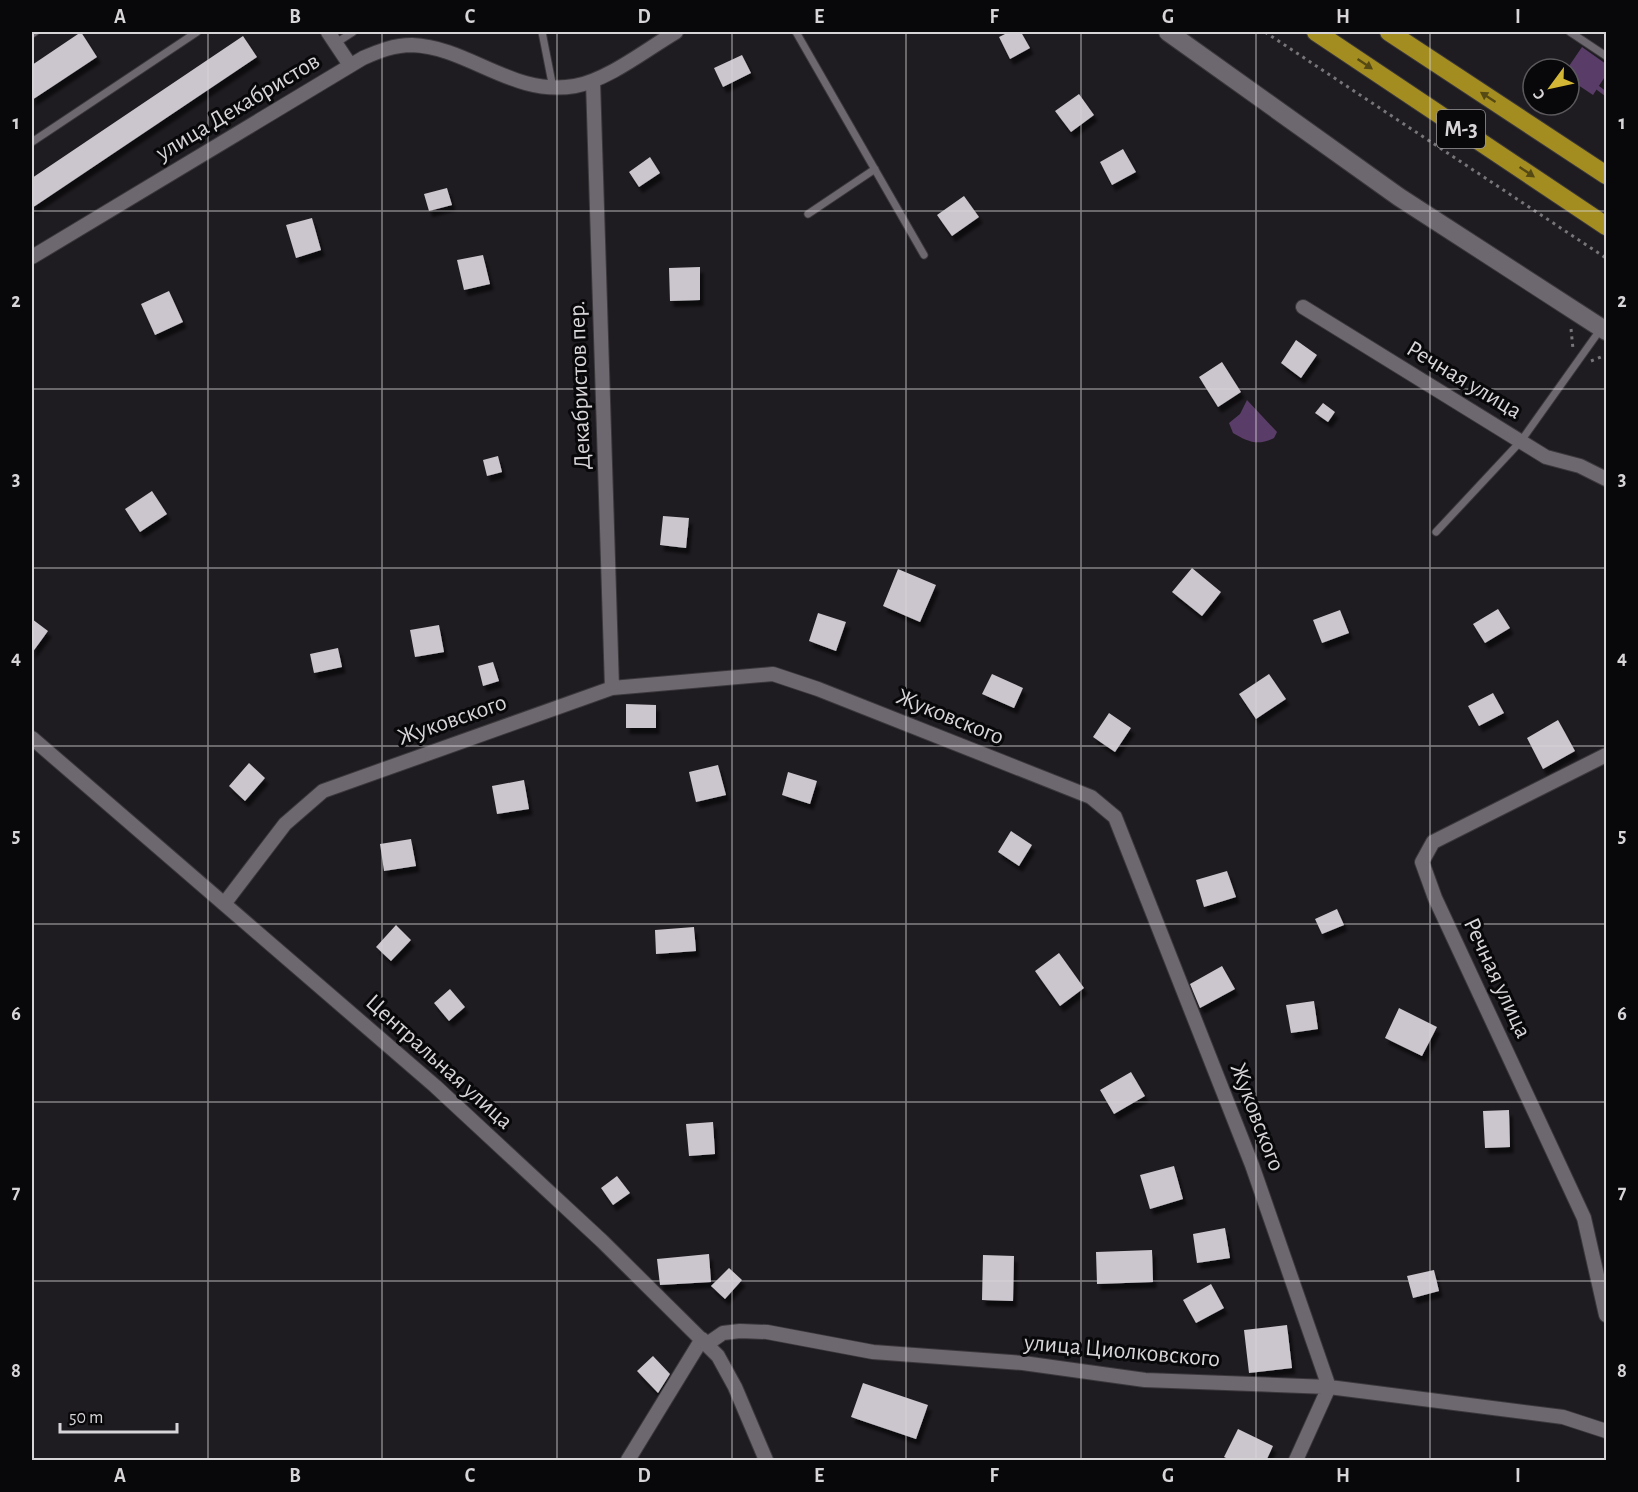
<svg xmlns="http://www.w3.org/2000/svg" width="1638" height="1492" font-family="'Alegreya Sans',sans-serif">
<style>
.water{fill:#5a3c68}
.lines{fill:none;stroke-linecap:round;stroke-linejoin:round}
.stream{stroke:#5a3c68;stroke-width:4.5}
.building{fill:#cbc6cd;filter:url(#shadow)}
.lane-casing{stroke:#3b383c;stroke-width:9}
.street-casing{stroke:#3b383c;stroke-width:16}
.secondary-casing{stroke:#3b383c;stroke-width:20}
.highway-casing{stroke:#3b383c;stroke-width:20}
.path{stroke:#787579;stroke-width:3;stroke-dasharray:3 4.5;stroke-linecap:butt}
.lane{stroke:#6d686f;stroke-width:7}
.street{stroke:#6d686f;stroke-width:14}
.secondary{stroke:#6d686f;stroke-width:18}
.highway{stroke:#a48d20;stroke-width:18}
.oneway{fill:#564a14}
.grid{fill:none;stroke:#d8d5d9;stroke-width:1.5;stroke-opacity:0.55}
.labels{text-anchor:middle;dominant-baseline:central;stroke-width:6;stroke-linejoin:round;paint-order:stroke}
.shield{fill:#080709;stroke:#9a979b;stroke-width:1.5}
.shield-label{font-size:22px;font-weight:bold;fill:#d8d5d9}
.street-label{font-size:24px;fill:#d8d5d9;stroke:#080709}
.neatline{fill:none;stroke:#d8d5d9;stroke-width:2}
.grid-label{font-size:20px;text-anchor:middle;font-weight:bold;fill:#d8d5d9}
</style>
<defs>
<filter id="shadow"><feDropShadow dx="3.5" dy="6" stdDeviation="1.5" flood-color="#0009"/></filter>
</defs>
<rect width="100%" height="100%" fill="#1f1c21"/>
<path class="water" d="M1582 47 1606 64V75L1593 95 1569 79V69H1567Z
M1247 400 1277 432 1274 438C1258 446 1248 442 1233 433L1229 423 1240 414Z"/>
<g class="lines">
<path class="stream" d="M1598 88 1606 94"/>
</g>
<path class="building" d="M81 32 97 57 32 100V65Z
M1009 32H1021L1030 48 1010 59 999 37Z
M243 36 257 57 32 208V178Z
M742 55 751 73 723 87 714 68Z
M1079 94 1094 115 1071 132 1055 111Z
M1123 149 1136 172 1112 185 1100 162Z
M650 157 660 173 639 187 629 172Z
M447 188 452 205 429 211 424 194Z
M964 196 979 217 952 236 937 215Z
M312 218 321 250 296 258 286 225Z
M483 255 490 284 464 290 457 260Z
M700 267V300L670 301 669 268Z
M169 291 183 322 155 335 141 304Z
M1296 340 1317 355 1301 378 1281 363Z
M1222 362 1241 392 1218 407 1199 377Z
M1323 403 1335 412 1328 422 1315 413Z
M498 456 502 472 487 476 483 460Z
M152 491 167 514 140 532 125 509Z
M663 516 689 518 686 548 660 545Z
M1192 568 1221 592 1202 616 1172 592Z
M898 569 936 585 920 622 883 606Z
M1498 609 1510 628 1485 643 1473 624Z
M1340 610 1349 633 1322 643 1313 620Z
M818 613 846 622 836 651 809 641Z
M32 619 48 631 32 653Z
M439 625 444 652 415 657 410 630Z
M338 648 342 667 314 673 310 654Z
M493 662 499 681 483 686 478 666Z
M992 674 1023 688 1014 708 982 694Z
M1269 674 1286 699 1256 719 1239 694Z
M1493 693 1504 713 1479 726 1468 706Z
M626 704 656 705V728H626Z
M1109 713 1131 728 1115 752 1093 737Z
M1558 720 1575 751 1543 769 1527 738Z
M249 763 265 778 245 801 229 786Z
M718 765 726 795 696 802 689 772Z
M788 772 817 781 810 804 782 795Z
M524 780 529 809 497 814 492 786Z
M1011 831 1032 845 1019 866 998 852Z
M411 839 416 866 384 871 380 844Z
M1227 871 1236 897 1204 907 1196 880Z
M1337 909 1344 925 1322 934 1315 919Z
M396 925 411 940 391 961 376 947Z
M694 927 696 951 656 954 655 930Z
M1059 953 1084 988 1060 1006 1035 971Z
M1222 966 1235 989 1200 1008 1190 984Z
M450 989 465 1007 449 1021 434 1003Z
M1314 1001 1318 1029 1291 1033 1286 1005Z
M1399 1008 1437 1027 1422 1056 1385 1038Z
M1131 1072 1145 1096 1114 1114 1100 1090Z
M1509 1110 1510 1147 1485 1148 1483 1111Z
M713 1122 715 1154 689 1156 686 1124Z
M1174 1166 1183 1199 1150 1209 1140 1175Z
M617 1176 630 1193 613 1205 601 1188Z
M1225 1228 1230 1258 1197 1263 1193 1234Z
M1152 1250 1153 1282 1097 1284 1096 1252Z
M709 1254 711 1282 660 1285 657 1259Z
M983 1255 1014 1256 1013 1301 982 1300Z
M729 1268 742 1280 725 1299 711 1286Z
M1434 1270 1439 1291 1413 1298 1407 1276Z
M1211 1284 1224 1308 1196 1323 1183 1300Z
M1287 1325 1292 1368 1249 1373 1244 1330Z
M653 1356 670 1374 658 1393 637 1371Z
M863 1383 928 1405 916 1439 851 1417Z
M1238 1429 1273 1446 1266 1461H1232L1224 1457Z"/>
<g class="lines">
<g class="lane-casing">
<path id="lane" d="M542 32 553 88
M796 32 924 255
M1570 32 1606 56
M32 34 35 32
M336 43 353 32
M32 142 197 32
M808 214 875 169
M1436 532 1521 441 1600 330"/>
</g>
<g class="street-casing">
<path id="street" d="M328 32 350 65
M593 81 612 688
M32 257 363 58C379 51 394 45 412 45 469 47 513 97 575 86 608 80 647 49 676 32
M1303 307 1546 457 1580 466 1606 479
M32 738 435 1086 602 1241 718 1356 735 1387 766 1460
M1606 755 1433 842 1422 862 1435 898 1584 1218 1606 1315
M224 904 285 824 323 791 612 688 773 674 818 689 1091 797 1115 817 1252 1165 1329 1387 1296 1460
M707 1344 723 1333 740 1331 767 1332 873 1352 1023 1363 1145 1380 1329 1387 1563 1417 1606 1431
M628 1460 702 1339"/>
</g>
<g class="secondary-casing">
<path id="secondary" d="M1168 32 1399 197 1606 331"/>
</g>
<g class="highway-casing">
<path id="highway" d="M1316 32 1606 226
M1389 32 1606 175"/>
</g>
<path class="path" d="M1265 32 1606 258
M1571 329 1573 349
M1591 361 1606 355"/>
<use href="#lane" class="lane"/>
<use href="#street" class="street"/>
<use href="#secondary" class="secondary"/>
<use href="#highway" class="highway"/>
</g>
<defs><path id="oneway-solid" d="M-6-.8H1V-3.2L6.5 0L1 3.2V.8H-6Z" transform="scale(1.5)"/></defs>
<g class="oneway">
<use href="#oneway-solid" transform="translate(1365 64) rotate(34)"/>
<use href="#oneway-solid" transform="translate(1488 97) rotate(-147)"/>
<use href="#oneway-solid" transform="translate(1527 172) rotate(34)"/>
</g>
<path class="grid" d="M208 32V1460M382 32V1460M557 32V1460M732 32V1460M906 32V1460M1081 32V1460M1256 32V1460M1430 32V1460M32 211H1606M32 389H1606M32 568H1606M32 746H1606M32 924H1606M32 1102H1606M32 1281H1606"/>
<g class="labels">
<rect class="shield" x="1437" y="110" width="48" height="38" rx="4.5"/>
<g class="shield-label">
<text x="1461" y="129">М-3</text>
</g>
<g class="street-label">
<text transform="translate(238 107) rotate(-31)">улица Декабристов</text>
<text transform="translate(1464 380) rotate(31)">Речная улица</text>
<text transform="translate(580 385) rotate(-92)">Декабристов пер.</text>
<text transform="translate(950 717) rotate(22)">Жуковского</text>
<text transform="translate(452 720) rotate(-19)">Жуковского</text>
<text transform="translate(1497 978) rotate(65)">Речная улица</text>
<text transform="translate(439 1062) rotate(42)">Центральная улица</text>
<text transform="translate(1257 1117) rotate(69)">Жуковского</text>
<text transform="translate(1122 1351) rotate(5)">улица Циолковского</text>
</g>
</g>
<rect width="1638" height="1492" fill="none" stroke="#080709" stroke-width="66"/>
<g transform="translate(1551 87) rotate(237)"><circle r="28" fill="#080709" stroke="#5b595c" stroke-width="1.5"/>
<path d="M0-4.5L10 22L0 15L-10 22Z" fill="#d3b635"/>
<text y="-9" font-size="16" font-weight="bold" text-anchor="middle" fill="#d8d5d9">С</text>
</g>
<path d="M60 1423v9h117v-9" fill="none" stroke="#d8d5d9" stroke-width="3"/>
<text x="69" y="1423" font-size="18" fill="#d8d5d9" stroke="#080709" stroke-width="4.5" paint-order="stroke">50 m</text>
<rect x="33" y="33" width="1572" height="1426" class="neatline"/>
<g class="grid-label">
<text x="120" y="23">A</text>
<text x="295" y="23">B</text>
<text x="470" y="23">C</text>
<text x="644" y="23">D</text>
<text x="819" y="23">E</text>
<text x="994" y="23">F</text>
<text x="1168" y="23">G</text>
<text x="1343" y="23">H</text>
<text x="1518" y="23">I</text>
<text x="16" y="129">1</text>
<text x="1622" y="129">1</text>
<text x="16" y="307">2</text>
<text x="1622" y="307">2</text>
<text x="16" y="485">3</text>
<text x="1622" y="485">3</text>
<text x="16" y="664">4</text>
<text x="1622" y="664">4</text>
<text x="16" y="842">5</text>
<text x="1622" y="842">5</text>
<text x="16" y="1020">6</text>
<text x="1622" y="1020">6</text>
<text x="16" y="1198">7</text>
<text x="1622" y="1198">7</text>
<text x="16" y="1377">8</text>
<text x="1622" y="1377">8</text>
<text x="120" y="1482">A</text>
<text x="295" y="1482">B</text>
<text x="470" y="1482">C</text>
<text x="644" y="1482">D</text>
<text x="819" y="1482">E</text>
<text x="994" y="1482">F</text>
<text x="1168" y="1482">G</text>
<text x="1343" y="1482">H</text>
<text x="1518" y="1482">I</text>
</g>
</svg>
